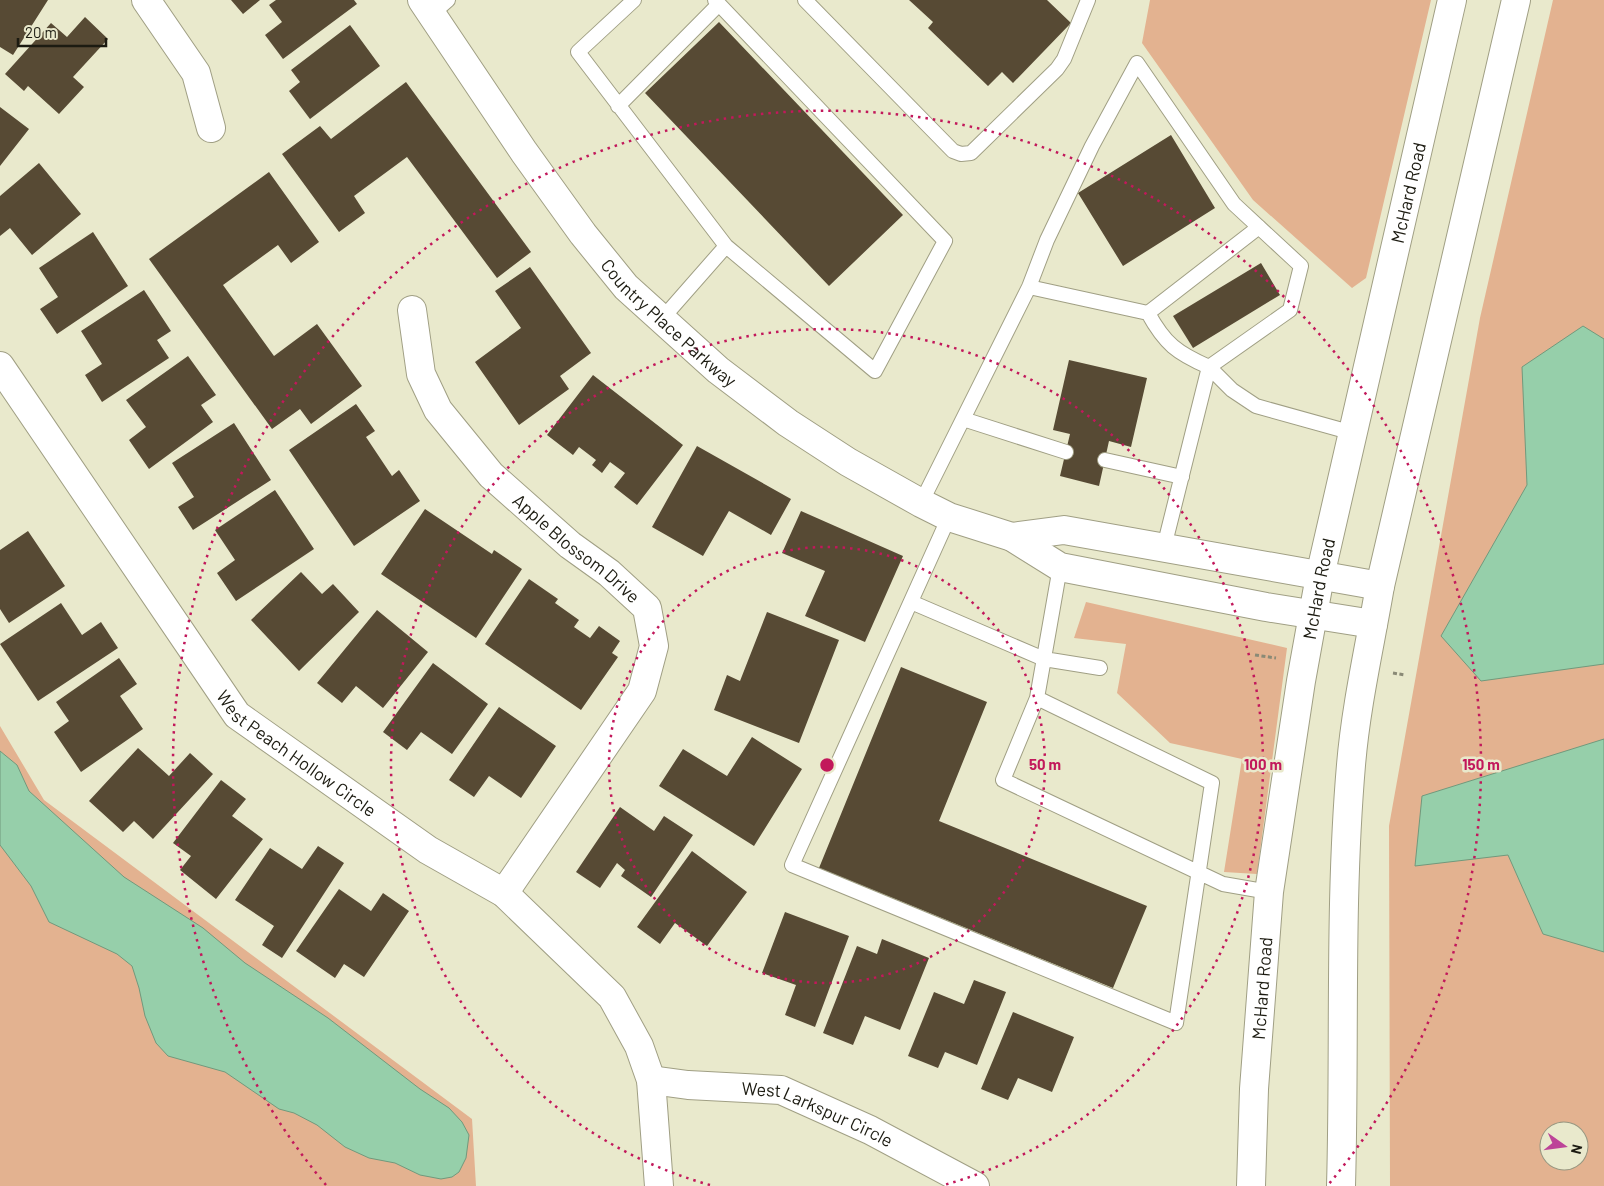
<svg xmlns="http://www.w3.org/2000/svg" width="1604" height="1186" font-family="Barlow,sans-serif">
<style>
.green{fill:#e3b290;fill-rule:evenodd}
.water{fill:#96cfaa;stroke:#71997c}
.building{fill:#574a34}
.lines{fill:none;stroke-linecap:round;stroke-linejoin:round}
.service-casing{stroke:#a09f84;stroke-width:16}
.minor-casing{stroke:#a09f84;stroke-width:30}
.tertiary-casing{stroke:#a09f84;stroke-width:30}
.secondary-casing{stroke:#a09f84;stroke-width:30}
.path{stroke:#8a8a76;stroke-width:3;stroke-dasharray:4 2.5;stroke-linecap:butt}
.service{stroke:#fff;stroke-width:14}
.minor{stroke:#fff;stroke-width:28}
.tertiary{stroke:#fff;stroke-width:28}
.secondary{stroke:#fff;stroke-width:28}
.ring{fill:none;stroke:#c2185b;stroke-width:2.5;stroke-dasharray:2.5 5}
.labels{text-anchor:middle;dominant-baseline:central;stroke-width:5;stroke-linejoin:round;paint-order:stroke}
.street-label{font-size:18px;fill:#1c1b11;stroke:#e9e9cc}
.centre{fill:#c2185b;stroke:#e9e9cc;stroke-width:2.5}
.ring-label{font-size:15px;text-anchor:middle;font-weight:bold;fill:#c2185b;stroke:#e9e9cc;stroke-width:5;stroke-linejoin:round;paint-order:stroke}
</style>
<rect width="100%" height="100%" fill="#e9e9cc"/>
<path class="green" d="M1150 0H1431L1366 278 1352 288 1253 200 1142 43Z
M1553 0H1604V1186H1390L1389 826 1480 318ZM1549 1131H1579V1161H1549Z
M1086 602 1287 648 1257 874 1224 872 1242 759 1170 743 1117 693 1126 644 1074 638Z
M0 726 44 800 472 1119 476 1186H0Z"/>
<path class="water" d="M1583 326 1604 339V664L1481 681 1441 636 1527 485 1522 367Z
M1604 739V952L1543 934 1508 855 1415 866 1422 796Z
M0 751 17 765 29 791 124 877 203 928 245 963 328 1018 420 1089 449 1108 462 1122 469 1135 466 1158 459 1172 452 1177 441 1179 420 1175 395 1163 369 1158 345 1147 317 1125 294 1113 279 1109 225 1072 168 1056 156 1043 145 1016 139 988 132 966 117 954 49 922 31 886 0 845Z"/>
<path class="building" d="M0 0H48L13 55 0 47Z
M231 0H260L243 14Z
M276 0H354L357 4 283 59 265 35 282 22 269 5Z
M909 0H1047L1071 23 1013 83 1002 72 988 86 928 28 933 22Z
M85 17 108 39 73 77 84 87 59 114 28 86 24 91 5 74 51 23 67 37Z
M719 22 903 215 829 286 645 93Z
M350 25 380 66 310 119 289 91 300 82 291 70Z
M406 82 531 252 497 278 407 157 354 196 365 213 339 232 282 154 320 126 331 139Z
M0 107 29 129 0 166Z
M1171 135 1215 208 1123 266 1078 193Z
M39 163 81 214 32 255 10 228 0 236V196Z
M269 172 319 242 291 263 278 245 223 285 274 356 317 324 362 386 311 424 300 409 272 429 149 259Z
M93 232 128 286 57 334 40 309 58 297 39 268Z
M1261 263 1280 295 1193 348 1173 316Z
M530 267 591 353 560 376 569 389 519 425 475 362 521 328 495 291Z
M144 290 171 331 157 340 169 358 102 402 85 375 102 364 81 331Z
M188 356 216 395 201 405 213 422 149 469 129 440 146 427 126 400Z
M1069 360 1147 378 1131 447 1109 441 1099 486 1060 476 1070 434 1053 430Z
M593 375 683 445 637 505 614 487 625 473 610 462 602 473 592 465 596 460 579 447 573 455 547 435Z
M356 404 375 431 366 437 392 476 399 470 420 501 354 546 289 450Z
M234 423 271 480 193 530 178 507 194 497 172 463Z
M697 446 791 499 771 535 729 511 703 556 652 527Z
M275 490 314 549 236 601 217 573 235 560 215 530Z
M425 509 492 554 494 550 522 569 476 638 381 574Z
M801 511 903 556 865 642 805 616 825 571 782 553Z
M28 531 65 586 9 623 0 609V550Z
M301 572 322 594 333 584 359 612 299 671 251 620Z
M529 579 558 599 555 603 579 620 574 627 590 638 599 626 620 641 612 653 618 657 581 710 485 644Z
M61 603 82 635 101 622 118 648 38 701 0 644Z
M377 610 428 652 383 708 356 686 342 703 317 683Z
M767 612 839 640 799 743 714 710 727 675 740 681Z
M119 658 137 684 120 696 143 729 81 772 54 732 69 721 56 702Z
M433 663 488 704 452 754 421 732 407 750 383 732Z
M901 667 987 702 939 821 1147 906 1113 988 819 868Z
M499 707 556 746 521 798 489 776 474 797 449 780Z
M752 737 802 769 754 846 659 786 683 749 727 776Z
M138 748 169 776 190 753 213 774 153 839 134 821 123 832 89 801Z
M221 780 246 799 232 816 263 839 216 899 180 870 191 856 173 843Z
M620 807 654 831 664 816 693 835 651 897 621 876 625 870 617 863 600 888 576 872Z
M318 846 344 863 282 958 262 945 274 926 235 900 270 848 302 869Z
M692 851 747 892 707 946 675 923 660 944 637 927Z
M339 889 371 911 383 893 409 911 364 977 344 964 335 978 296 951Z
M785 912 849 936 815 1027 785 1015 796 985 762 973Z
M882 939 929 958 900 1030 865 1016 853 1045 823 1033 857 946 877 954Z
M974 980 1006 992 977 1065 945 1052 938 1068 908 1056 934 992 964 1004Z
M1013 1012 1074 1037 1052 1092 1018 1078 1008 1100 981 1089Z"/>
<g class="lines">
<g class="service-casing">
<path id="service" d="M634 0 578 52 726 246 875 371 945 241 715 0
M805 0 953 151 961 154 971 153 1057 69 1064 59 1088 0
M432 14 448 0
M618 106 719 4
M1148 313 1259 227
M661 320 726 246
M1209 367 1232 390 1256 406 1353 433
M963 419 1066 452
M1105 460 1182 477
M921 503 1029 287 1047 240 1092 146 1137 63 1234 204 1301 266 1290 310 1209 367C1177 353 1165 344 1148 313L1029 287
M949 517 792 865 1176 1023 1212 783 1037 698
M1164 547 1209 367
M1060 567 1037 698 1003 780 1223 884 1269 892
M911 602 1044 659 1100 668"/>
</g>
<g class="minor-casing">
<g id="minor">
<path d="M146 0 196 73 211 128"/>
<path id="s1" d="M412 310 421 374 438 410 491 475 570 545 609 573 647 608 654 646 642 691 504 893"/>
<path id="s2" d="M0 366 237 715 428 850 504 893 612 997 639 1046 651 1080 659 1186"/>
<path id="s3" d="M651 1080 688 1085 781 1090 870 1130 975 1186"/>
</g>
</g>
<g class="tertiary-casing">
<g id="tertiary">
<path id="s4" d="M422 0 524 152 583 234 626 287 718 370 788 423 848 462 921 503 949 517 1012 537 1060 567 1266 607 1373 624"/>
<path d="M1012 537 1064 530 1380 586"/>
</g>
</g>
<g class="secondary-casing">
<g id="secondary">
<path id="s5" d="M1251 1186 1254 1089 1269 892 1301 681 1320 576 1452 0"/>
<path d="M1341 1186C1345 1046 1339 905 1351 765 1356 705 1370 645 1380 586L1516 0"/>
</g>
</g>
<path class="path" d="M1255 655 1276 658
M1393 673 1405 675"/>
<use href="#service" class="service"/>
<use href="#minor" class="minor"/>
<use href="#tertiary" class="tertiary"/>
<use href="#secondary" class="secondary"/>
</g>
<g class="ring">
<circle cx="827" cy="765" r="218"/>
<path d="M710 1185A436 436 0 1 1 944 1185"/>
<path d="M326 1185A654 654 0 1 1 1328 1185"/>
</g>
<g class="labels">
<g class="street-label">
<text stroke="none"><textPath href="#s5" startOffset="1008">McHard Road</textPath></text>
<text stroke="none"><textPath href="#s4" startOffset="408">Country Place Parkway</textPath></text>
<text stroke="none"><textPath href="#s1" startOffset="301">Apple Blossom Drive</textPath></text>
<text stroke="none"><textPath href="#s5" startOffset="602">McHard Road</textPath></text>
<text stroke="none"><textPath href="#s2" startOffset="492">West Peach Hollow Circle</textPath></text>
<text stroke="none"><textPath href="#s5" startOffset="198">McHard Road</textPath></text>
<text stroke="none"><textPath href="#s3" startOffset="172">West Larkspur Circle</textPath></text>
</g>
</g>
<circle cx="827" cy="765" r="8" class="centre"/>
<g class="ring-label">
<text x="1045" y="770">50 m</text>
<text x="1263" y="770">100 m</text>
<text x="1481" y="770">150 m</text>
</g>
<g transform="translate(1564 1146) rotate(104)"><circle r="24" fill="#e9e9cc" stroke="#979781"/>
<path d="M0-4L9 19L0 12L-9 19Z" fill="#bd4498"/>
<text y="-8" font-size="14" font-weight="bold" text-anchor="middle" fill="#1c1b11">N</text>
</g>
<path d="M18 38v8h88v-8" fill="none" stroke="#1c1b11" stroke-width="2.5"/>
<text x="25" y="38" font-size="15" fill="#1c1b11" stroke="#e9e9cc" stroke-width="4" paint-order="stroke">20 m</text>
</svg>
